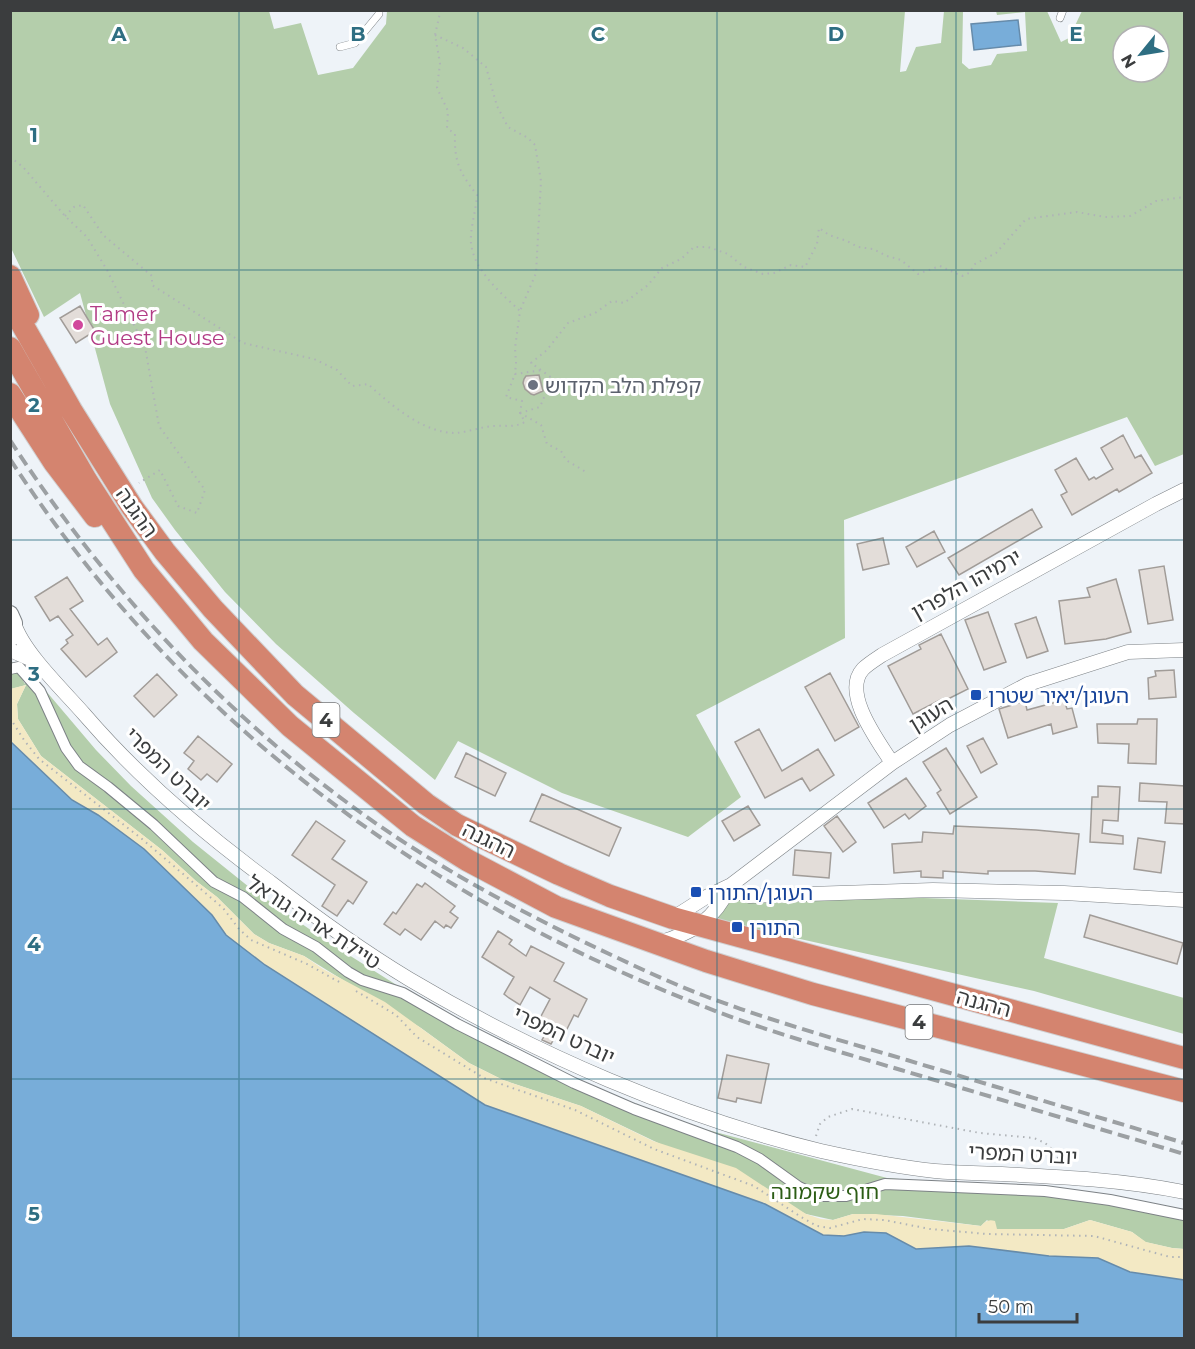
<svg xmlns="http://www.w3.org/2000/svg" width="1195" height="1349" font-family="Montserrat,'Noto Sans Hebrew',sans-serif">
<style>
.green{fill:#b4ceab;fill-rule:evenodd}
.sand{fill:#f3e9c4}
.water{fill:#78add9;stroke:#668baa;stroke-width:1.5}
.building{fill:#e3ddd9;stroke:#a19c98;stroke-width:1.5}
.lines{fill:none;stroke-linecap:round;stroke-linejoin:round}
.service-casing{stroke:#7d8286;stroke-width:8}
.pedestrian-casing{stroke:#7d8286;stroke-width:12}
.minor-casing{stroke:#7d8286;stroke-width:15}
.tertiary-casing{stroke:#7d8286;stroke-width:18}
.trunk-casing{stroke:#d0d0d1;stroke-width:24}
.path{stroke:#afb3b7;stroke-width:2;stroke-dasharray:1.5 4.5;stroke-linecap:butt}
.service{stroke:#fff;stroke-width:7}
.pedestrian{stroke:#fff;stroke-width:10}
.minor{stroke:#fff;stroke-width:14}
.tertiary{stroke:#fff;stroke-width:16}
.trunk{stroke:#d4846f;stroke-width:22}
.rail{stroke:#9ca0a3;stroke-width:4;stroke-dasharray:12 6;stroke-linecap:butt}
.grid{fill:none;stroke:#2e6e82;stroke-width:1.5;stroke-opacity:0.55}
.hotel-dot{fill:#d1479c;stroke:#fff;stroke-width:2}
.worship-dot{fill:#6b7280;stroke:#fff;stroke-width:2}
.transit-dot{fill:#1a4fb4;stroke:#fff;stroke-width:2}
.labels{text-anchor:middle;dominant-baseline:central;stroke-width:6;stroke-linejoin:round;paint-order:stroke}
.shield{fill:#fff;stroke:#767778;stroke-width:1.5}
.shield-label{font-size:20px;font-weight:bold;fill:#3b3d3e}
.hotel-label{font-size:21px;fill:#b23c85;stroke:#fff;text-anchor:start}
.worship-label{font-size:21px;fill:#5b616d;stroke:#fff;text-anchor:start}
.street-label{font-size:21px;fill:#3b3d3e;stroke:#fff}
.transit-label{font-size:21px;fill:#164399;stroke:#fff;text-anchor:start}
.park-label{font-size:21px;fill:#2c5d15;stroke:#fff}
.grid-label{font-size:20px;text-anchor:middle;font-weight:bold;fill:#2e6e82;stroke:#fff;stroke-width:6;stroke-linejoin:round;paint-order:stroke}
</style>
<rect width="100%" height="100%" fill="#eef3f8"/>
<path class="green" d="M11 11H269L274 29 301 23 318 75 353 68 386 24 387 11H905L900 72 906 71 916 47 941 43 944 11H963L962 63 969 69 991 65 997 54 1027 51 1025 12 997 15 996 11H1047L1061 42 1069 38 1082 11H1184V454L1155 466 1127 417 844 520 845 638 696 715 741 797 688 837 562 793 458 741 435 780 354 713 276 644 225 592 175 530 152 498 110 404 80 293 44 317 11 248ZM1123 36H1159V72H1123Z
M10 658 25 684 29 671 96 750 131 786 193 842 249 887 325 940 395 984 468 1025 546 1066 623 1101 689 1125 887 1178 975 1185 1184 1210V1249L1172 1248 1145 1242 1132 1232 1090 1220 1064 1229H996L987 1220 981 1226 903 1216 853 1214 833 1220 806 1214 581 1106 503 1080 469 1063 421 1028 304 956 269 943 254 934 217 897 196 881 162 850 41 756 18 719 17 704 26 685 11 689Z
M732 891 1058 903 1044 958 1184 998V1034L1034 991 715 920Z"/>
<path class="sand" d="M26 685 17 704 18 719 41 756 162 850 196 881 217 897 254 934 269 943 304 956 323 969 385 1002 469 1063 503 1080 581 1106 653 1141 736 1168 806 1214 821 1219 833 1220 853 1214H876L981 1226C985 1221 989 1219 995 1221L997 1229H1064L1090 1220 1132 1232 1146 1242 1172 1248 1184 1249V1280L1130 1272 1098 1258 1049 1256 969 1246 916 1249 886 1233 864 1232 844 1236 823 1235 765 1204 485 1105 265 965 226 935 212 915 144 849 98 815 72 800 11 741 10 689Z"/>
<path class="water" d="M1018 20 1021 45 974 50 971 24Z
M10 741 72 800 98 815 144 849 212 915 226 935 265 965 485 1105 765 1204 823 1235 844 1236 864 1232 886 1233 916 1249 969 1246 1049 1256 1098 1258 1130 1272 1184 1280V1338H11Z"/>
<path class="building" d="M80 306 95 331 76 343 60 318Z
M539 375 543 391 534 395 531 394 525 389 523 383 524 379 526 376Z
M1123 435 1135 458 1141 455 1152 473 1119 492 1117 489 1072 515 1061 495 1067 492 1055 470 1076 458 1089 480 1094 477 1096 479 1113 469 1101 448Z
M1032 509 1042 527 959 575 948 558Z
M934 531 945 552 917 567 906 547Z
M883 538 889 564 863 570 857 544Z
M1164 566 1173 620 1148 624 1139 570Z
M67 577 83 601 70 609 98 645 107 638 117 652 86 677 61 649 68 643 66 640 73 635 58 616 50 621 35 597Z
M1116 579 1131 632 1106 639 1065 644 1059 601 1090 597 1087 588Z
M988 612 1006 662 984 670 965 620Z
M1036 617 1048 651 1027 658 1015 624Z
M941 634 968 689 946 700 944 698 913 714 888 666 921 649 919 645Z
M1174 670 1176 697 1149 699 1148 678 1156 676 1155 671Z
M830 673 859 727 835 741 805 687Z
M157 674 177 695 154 717 134 696Z
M1064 700 1067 709 1072 708 1077 727 1053 734 1051 724 1008 738 999 709 1025 701 1027 710Z
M1138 719H1157L1156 764 1128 763 1129 744 1098 743 1097 724H1137Z
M759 729 782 771 818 749 834 775 810 791 802 778 765 798 735 742Z
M198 736 232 764 217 782 207 774 201 780 188 769 194 761 184 753Z
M983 738 997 764 981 773 967 746Z
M946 748 977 797 950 814 937 793 941 790 923 762Z
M466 753 506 773 495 796 455 777Z
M906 778 926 806 909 819 905 814 884 828 868 803Z
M1140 783 1185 786V824L1165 823 1167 802 1139 801Z
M1098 786 1120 787 1118 821 1103 820 1102 833 1123 836V844L1090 842 1092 797H1098Z
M542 794 621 828 609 856 530 821Z
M748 806 760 825 734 841 722 821Z
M837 816 856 842 843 852 824 826Z
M316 821 345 841 332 859 367 882 353 904 348 900 337 916 322 906 335 885 292 855Z
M954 826 1036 830 1079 834 1075 874 1035 871H988V874L943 871V878L921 877V871L894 873 892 844 922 842 923 832 953 834Z
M1138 838 1165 842 1161 873 1134 869Z
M795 850 831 853 829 878 793 875Z
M425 883 455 906 450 912 458 918 451 928 446 925 444 928 435 921 421 940 405 929 400 935 384 924 393 912 396 914 417 884 422 887Z
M1090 915 1183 943 1177 964 1084 937Z
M498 931 512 940 509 944 526 956 531 946 564 963 554 981 587 999 578 1017 574 1015 565 1033 559 1030 551 1044 542 1040 550 1026 539 1020 550 999 530 987 520 1005 509 998 504 994 514 977 482 957Z
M727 1055 769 1064 761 1103 737 1098 736 1102 718 1098Z"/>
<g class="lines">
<g class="service-casing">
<path id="service" d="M1060 18 1063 10
M340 47 355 43 379 14V10"/>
</g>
<g class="pedestrian-casing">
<path id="pedestrian" d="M10 669 19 667 40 691 66 748 79 766 108 787 154 825 214 882 243 897 283 929 316 947 348 972 362 980 403 993 457 1024 574 1083 634 1109 737 1147 760 1159 799 1187 812 1193 822 1196H846L885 1184 1045 1191 1110 1200 1184 1215"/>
</g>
<g class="minor-casing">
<path id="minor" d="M14 623C23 652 63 690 84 714 139 778 202 832 270 882 314 916 361 950 409 979 533 1053 680 1117 821 1151 857 1159 898 1167 935 1171 957 1173 980 1173 1002 1174 1064 1177 1124 1180 1184 1192
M10 650 35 661
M892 763C879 742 841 693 863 669 868 664 876 659 882 655L1156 504 1184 490
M731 885 737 892 750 896 933 890 1064 893 1184 900
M673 918 706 897 731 885 892 763 950 725 1028 684 1128 652 1184 650
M658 943C695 932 714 920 731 885"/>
</g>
<g class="tertiary-casing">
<path id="tertiary" d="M10 614 14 623 10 639"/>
</g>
<g class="trunk-casing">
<path id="trunk" d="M10 276 28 315
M10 303 71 410 132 507 165 552 213 609 295 695 426 804 457 825 559 874 610 896 673 918 1184 1058
M10 348 86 480 144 570 203 641 290 726 413 826 467 860 556 907 706 961 813 994 1184 1091
M10 394 54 462 95 516"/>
</g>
<path class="path" d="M439 10 440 13 435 35 440 63 437 88 448 111 447 128 455 134C454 162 460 173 477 195 476 211 470 228 471 243 474 271 501 293 520 311L515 348 516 363 515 374 543 370
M435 35 463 48 486 67 497 106 508 127 528 138 535 145 541 181 536 273 520 311
M10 157 23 167 65 216 87 237 107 270 145 347 159 426 205 490 197 513 178 506 160 470 139 483
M65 216 74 207 83 205 103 235 152 276V285L243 343 314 359 337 370 352 386 368 384C391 405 423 433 456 433 468 432 481 427 493 426 505 425 514 428 525 422L520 413 522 401 506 397 515 374
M520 413 540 407 552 378 531 363 547 350 568 323 595 313 612 301 624 303 648 285 662 268 681 259 694 247H708L728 254 744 267 763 274 774 273 791 265 805 267 817 244 819 228 829 235 847 241 858 247 873 249 887 256 901 260 918 274 940 266 962 276 969 273 975 264 996 253 1026 219 1077 212 1105 217 1130 216 1156 201 1184 197
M520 413 541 425 547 444 561 451 566 460 586 472
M10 718 24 740 39 759 142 839 223 908 239 929 251 940 307 964 341 983
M356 991 396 1015 417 1037 484 1078 575 1110 654 1149 754 1186 801 1217 817 1226 830 1228 863 1219 884 1220 930 1229 987 1234 1094 1236 1170 1257H1184
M816 1136 820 1124 828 1117 852 1109 980 1133 1034 1138 1045 1143 1054 1151 1062 1165"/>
<use href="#service" class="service"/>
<use href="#pedestrian" class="pedestrian"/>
<use href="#minor" class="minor"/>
<use href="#tertiary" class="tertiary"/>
<use href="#trunk" class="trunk"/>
<path class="rail" d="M10 440C100 579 212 702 345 801 418 856 500 901 582 941 622 960 663 980 705 996 771 1021 839 1040 907 1060 999 1088 1092 1115 1184 1143
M10 459C177 716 416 894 700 1005 765 1031 834 1050 901 1070 995 1098 1090 1126 1184 1154"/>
</g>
<path class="grid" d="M239 10V1338M478 10V1338M717 10V1338M956 10V1338M10 270H1184M10 540H1184M10 809H1184M10 1079H1184"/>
<circle class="hotel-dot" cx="78" cy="325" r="6"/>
<circle class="worship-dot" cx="533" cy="385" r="6"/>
<g class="transit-dot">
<rect x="970" y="689" width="12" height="12" rx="3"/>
<rect x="690" y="886" width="12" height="12" rx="3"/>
<rect x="731" y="921" width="12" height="12" rx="3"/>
</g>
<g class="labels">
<g class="shield">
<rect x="312.5" y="703" width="27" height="34" rx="4.5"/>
<rect x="905.5" y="1005" width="27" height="34" rx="4.5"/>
</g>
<g class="shield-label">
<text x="326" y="720">4</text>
<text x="919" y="1022">4</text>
</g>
<g class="hotel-label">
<text x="90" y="313">Tamer<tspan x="90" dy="24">Guest House</tspan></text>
</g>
<g class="worship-label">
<text x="545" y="385">קפלת הלב הקדוש</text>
</g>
<g class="street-label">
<text transform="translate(137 512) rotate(55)">ההגנה</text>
<text transform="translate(966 584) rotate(-29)">ירמיהו הלפרין</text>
<text transform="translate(931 714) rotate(-31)">העוגן</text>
<text transform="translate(168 769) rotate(44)">יוברט המפרי</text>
<text transform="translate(489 840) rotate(26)">ההגנה</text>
<text transform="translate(314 922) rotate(33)">טיילת אריה גוראל</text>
<text transform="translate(984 1003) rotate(15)">ההגנה</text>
<text transform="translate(564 1035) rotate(25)">יוברט המפרי</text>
<text transform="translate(1023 1154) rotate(3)">יוברט המפרי</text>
</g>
<g class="transit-label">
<text x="988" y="695">העוגן/יאיר שטרן</text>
<text x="708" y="892">העוגן/התורן</text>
<text x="749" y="927">התורן</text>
</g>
<g class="park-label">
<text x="825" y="1191">חוף שקמונה</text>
</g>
</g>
<g class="grid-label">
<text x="119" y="41">A</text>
<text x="358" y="41">B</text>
<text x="598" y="41">C</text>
<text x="836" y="41">D</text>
<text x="1076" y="41">E</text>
<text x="34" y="142">1</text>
<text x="34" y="412">2</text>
<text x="34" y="681">3</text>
<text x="34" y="951">4</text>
<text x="34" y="1221">5</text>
</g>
<rect width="1195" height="1349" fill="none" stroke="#3b3d3e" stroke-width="24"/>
<g transform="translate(1141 54) rotate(240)"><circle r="28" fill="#ffffff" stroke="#b1b1b2" stroke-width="1.5"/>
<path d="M0-4.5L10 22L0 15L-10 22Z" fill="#2e6e82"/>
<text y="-9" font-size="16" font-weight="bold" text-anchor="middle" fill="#3b3d3e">N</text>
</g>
<path d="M979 1313v9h98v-9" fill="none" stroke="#3b3d3e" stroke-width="3"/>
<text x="988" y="1313" font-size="18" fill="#3b3d3e" stroke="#ffffff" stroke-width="4.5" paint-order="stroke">50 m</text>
</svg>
